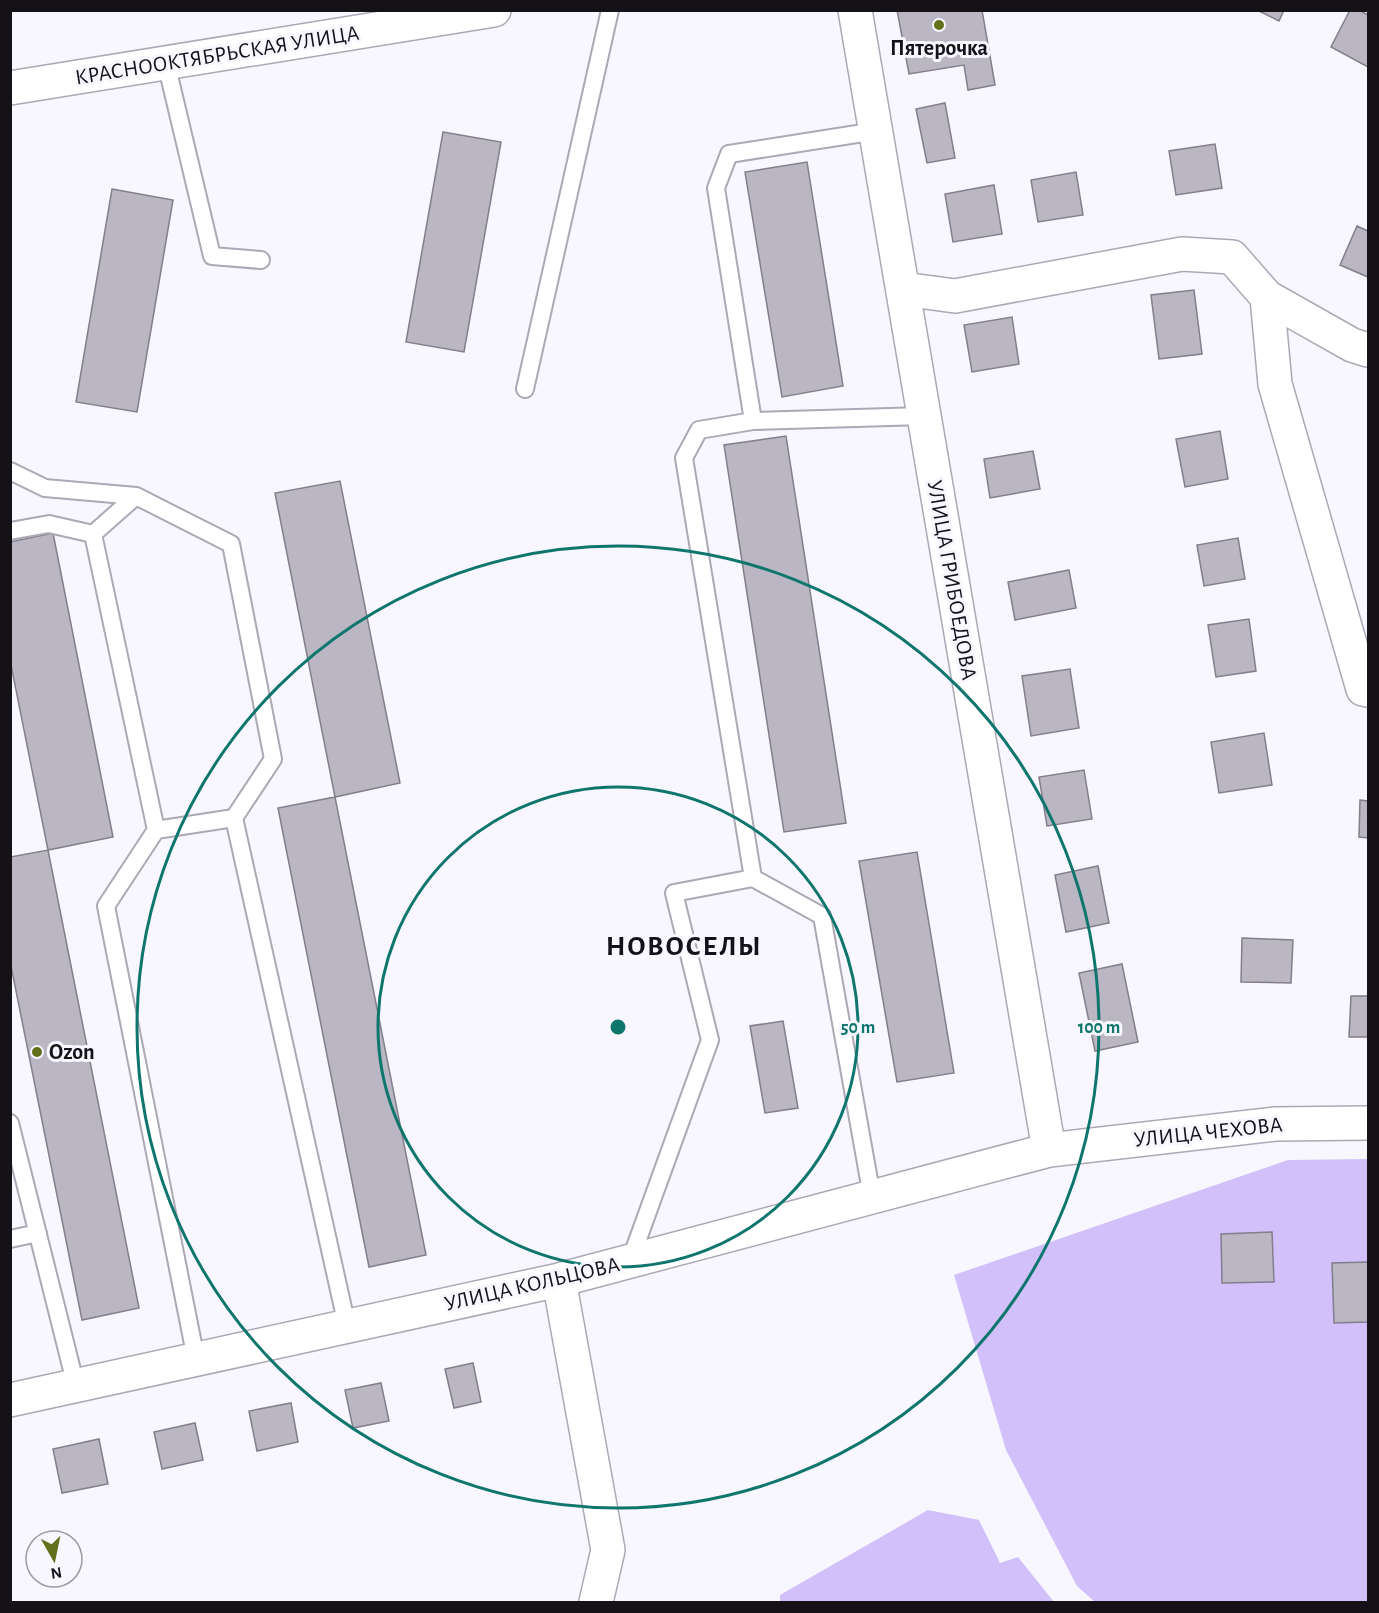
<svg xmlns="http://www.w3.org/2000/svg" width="1379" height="1613" font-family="'Alegreya Sans',sans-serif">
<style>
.green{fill:#d2c0fb}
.building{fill:#bab6c4;stroke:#827e8b;stroke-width:1.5}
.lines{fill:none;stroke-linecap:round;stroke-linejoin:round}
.service-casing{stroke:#aca8b5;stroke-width:20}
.minor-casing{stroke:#aca8b5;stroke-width:36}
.tertiary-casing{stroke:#aca8b5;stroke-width:36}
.service{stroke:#fff;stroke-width:16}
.minor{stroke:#fff;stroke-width:33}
.tertiary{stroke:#fff;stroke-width:33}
.ring{fill:none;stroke:#0f766e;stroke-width:3}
.poi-dot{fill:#62701b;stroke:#f8f6fe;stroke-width:2}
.labels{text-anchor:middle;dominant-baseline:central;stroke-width:6;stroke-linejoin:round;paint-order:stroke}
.poi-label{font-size:22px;font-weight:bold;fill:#141217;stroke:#f8f6fe}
.street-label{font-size:22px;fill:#141217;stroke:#f8f6fe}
.district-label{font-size:28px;font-weight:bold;letter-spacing:1.5px;fill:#141217;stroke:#f8f6fe}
.centre{fill:#0f766e;stroke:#f8f6fe;stroke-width:3}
.ring-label{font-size:18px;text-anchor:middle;font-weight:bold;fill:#0f766e;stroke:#f8f6fe;stroke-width:6;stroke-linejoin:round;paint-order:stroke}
</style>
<rect width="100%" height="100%" fill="#f8f6fe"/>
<path class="green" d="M1368 1159V1602H1095L1077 1586 1006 1450 954 1275 1288 1160Z
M928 1510 979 1520 1000 1563 1018 1557 1054 1602H780V1595Z"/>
<path class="building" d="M897 10H982L995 85 968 90 964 65 909 74Z
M1257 10H1284L1279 21Z
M1350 10H1359L1368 15V67L1331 47Z
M945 103 955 158 927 163 916 109Z
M443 132 501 142 464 352 406 342Z
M1215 144 1222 188 1176 195 1169 151Z
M807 162 843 386 782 397 745 172Z
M1076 172 1083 215 1038 222 1031 180Z
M994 185 1002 234 953 242 945 194Z
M112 189 173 200 137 412 76 402Z
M1357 226 1368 231V277L1340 265Z
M1194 290 1202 354 1159 359 1151 295Z
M1012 317 1019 364 972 372 964 325Z
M1220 431 1228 479 1185 487 1176 439Z
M786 436 846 823 784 832 724 445Z
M1033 451 1040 489 990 498 984 459Z
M340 481 400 783 335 797 275 493Z
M53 533 113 837 48 850 10 660V542Z
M1238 538 1245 579 1204 586 1197 545Z
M1069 570 1076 608 1015 620 1008 582Z
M1249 619 1256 671 1216 677 1208 625Z
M1070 669 1079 728 1031 736 1022 676Z
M1264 733 1272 785 1219 793 1211 742Z
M1084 770 1092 819 1047 826 1039 777Z
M335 797 426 1255 369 1267 278 808Z
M1360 800 1368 801V838L1359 837Z
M48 850 139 1308 82 1320 10 961V857Z
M917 852 954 1073 897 1082 859 861Z
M1098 866 1109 923 1066 932 1055 875Z
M1242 938 1293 940 1291 983 1241 982Z
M1122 964 1138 1042 1095 1051 1079 973Z
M1351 996H1368V1037H1349Z
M783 1021 798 1108 765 1113 750 1026Z
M1272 1232 1274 1282 1222 1283 1221 1234Z
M1368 1262V1322L1334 1323 1332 1263Z
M473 1363 481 1402 454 1408 445 1369Z
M381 1383 389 1421 353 1428 345 1390Z
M291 1403 298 1442 257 1451 249 1411Z
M195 1423 203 1460 162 1469 154 1432Z
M99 1439 108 1484 62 1493 53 1449Z"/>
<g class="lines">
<g class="service-casing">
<path id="service" d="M166 63 212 256 261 260
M525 389 610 10
M753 421 716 188 729 154 876 131
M10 471 45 488 136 496 231 544 273 759 234 818 347 1326
M136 496 93 534 156 830 106 906 196 1359
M10 531 49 524 93 534
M156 830 234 818
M10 1123 76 1386
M872 1197 822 916 753 878 684 458 699 430 753 421 924 416
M10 1239 38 1233
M630 1261 710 1040 674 893 753 878"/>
</g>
<g class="minor-casing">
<path id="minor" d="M855 10 1049 1150
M903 289 955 296 1182 254 1232 257 1267 297 1352 345 1368 350
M1267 297 1275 384 1363 689 1368 690
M559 1280 608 1550 596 1602
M10 1400 559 1280 1049 1150 1275 1124 1368 1123"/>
</g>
<g class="tertiary-casing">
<path id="tertiary" d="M10 88 494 10"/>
</g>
<use href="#service" class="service"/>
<use href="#minor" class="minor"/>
<use href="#tertiary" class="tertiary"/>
</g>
<g class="ring">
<circle cx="618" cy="1027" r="240"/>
<circle cx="618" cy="1027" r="481"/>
</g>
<g class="poi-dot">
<circle cx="939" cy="25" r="6"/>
<circle cx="37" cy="1052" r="6"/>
</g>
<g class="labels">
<g class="poi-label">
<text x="939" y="48">Пятерочка</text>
<text x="49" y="1052" text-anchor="start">Ozon</text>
</g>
<g class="street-label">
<text transform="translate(217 55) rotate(-9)">КРАСНООКТЯБРЬСКАЯ УЛИЦА</text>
<text transform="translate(952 580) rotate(80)">УЛИЦА ГРИБОЕДОВА</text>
<text transform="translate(1208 1132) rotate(-6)">УЛИЦА ЧЕХОВА</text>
<text transform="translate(532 1284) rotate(-13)">УЛИЦА КОЛЬЦОВА</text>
</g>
<g class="district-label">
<text x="684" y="947">НОВОСЕЛЫ</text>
</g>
</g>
<circle cx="618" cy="1027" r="9" class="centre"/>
<g class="ring-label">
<text x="858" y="1033">50 m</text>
<text x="1099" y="1033">100 m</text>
</g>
<rect width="1379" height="1613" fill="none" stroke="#141217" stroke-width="24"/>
<g transform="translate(54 1559) rotate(171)"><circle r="28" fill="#f8f6fe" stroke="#9d9ba2" stroke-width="1.5"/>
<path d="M0-4.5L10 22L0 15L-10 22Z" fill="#62701b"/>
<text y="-9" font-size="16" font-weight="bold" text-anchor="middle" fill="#141217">N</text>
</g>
</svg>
